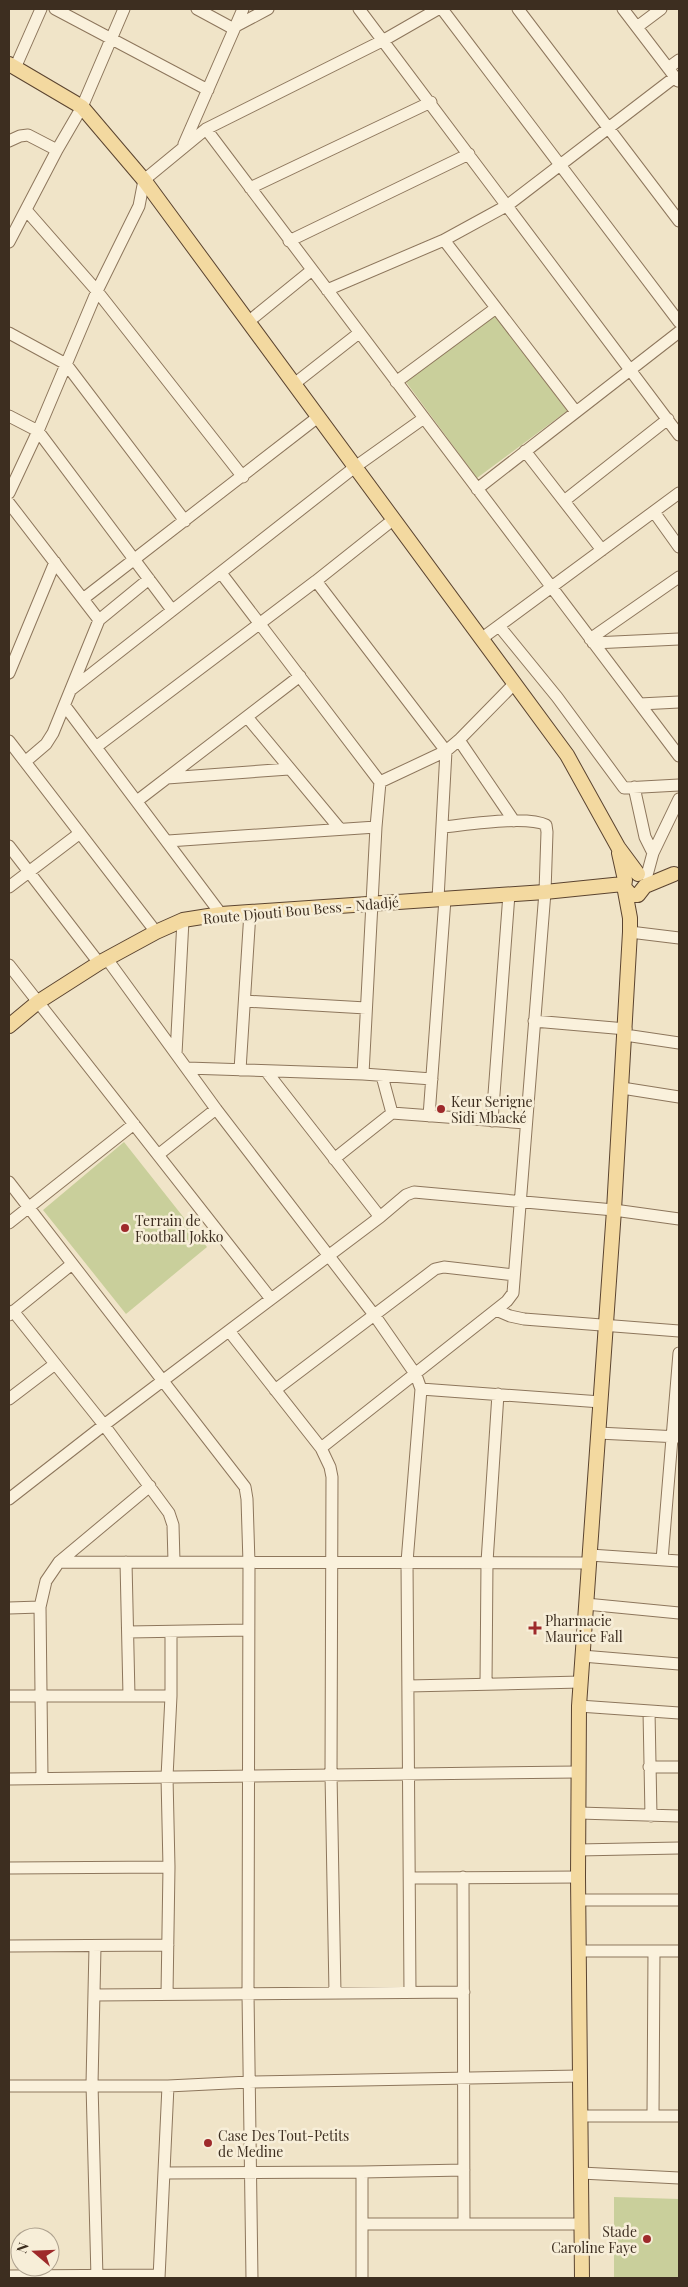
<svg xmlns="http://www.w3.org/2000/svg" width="688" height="2287" font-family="'Playfair Display',serif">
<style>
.green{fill:#c9cf9b}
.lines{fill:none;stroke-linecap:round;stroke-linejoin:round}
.minor-casing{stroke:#8d765c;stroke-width:13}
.major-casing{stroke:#5b4430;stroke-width:16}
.minor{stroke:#faf1dc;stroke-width:11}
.major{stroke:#f3d9a0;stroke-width:14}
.poi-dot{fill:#9e2a2b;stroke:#f7eed8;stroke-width:2}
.labels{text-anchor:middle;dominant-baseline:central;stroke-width:5;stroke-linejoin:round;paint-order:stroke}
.street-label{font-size:14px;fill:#3d2e20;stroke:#f7eed8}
.poi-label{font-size:14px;fill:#3d2e20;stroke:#f7eed8;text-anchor:start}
</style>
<rect width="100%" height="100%" fill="#f0e4c8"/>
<path class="green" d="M495 315 567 411 477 478 406 382Z
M124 1142 207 1247 126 1314 43 1210Z
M614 2197 679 2199V2278H614Z"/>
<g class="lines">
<g class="minor-casing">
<path id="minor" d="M55 9 208 90
M197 9 234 29
M359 9 679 435
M442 9 679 322
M518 9 679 221
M623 9 678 81
M236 26 268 9
M637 27 661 9
M15 68 41 9
M668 68 679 60
M206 129 679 756
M9 141 20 136 28 135 57 150
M184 144 243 9
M250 188 431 102
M26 210 97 291 243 477
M444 240 576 412
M289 241 469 154
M9 242 57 150 82 107 124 9
M327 290 444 240 508 205 675 77
M248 322 312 270
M9 333 66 364 185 521
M396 382 496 308
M294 384 359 333
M9 416 38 431 172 610
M525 451 602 550
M477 489 679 332
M9 493 38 431 97 291 139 206 144 180 206 129 384 40 438 9
M564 501 668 419
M9 503 99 620
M654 512 679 547
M221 573 380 782 376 827 363 1074
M316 581 446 751 438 899
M83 599 318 417
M499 626 557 697 624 788 679 785
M481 639 679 493
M590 639 679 577
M593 643 679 639
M9 673 55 562
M72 689 355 467 424 418
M640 704 679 702
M65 706 221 914
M247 717 340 829
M459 740 514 821
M9 741 156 932
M96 747 316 581 394 519
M25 762 46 744 53 733 99 620 149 579
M167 778 289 769
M380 782 446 751 459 740 515 683
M634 787 645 837 653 853
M137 801 300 676
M168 841 376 827
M9 846 99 963
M647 875 653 853 679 799
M9 887 80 833
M630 932 679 938
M107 959 216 1109 375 1316 416 1375 421 1389 407 1562 410 1992
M9 965 271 1299
M245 1001 366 1008
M534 1021 626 1029
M625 1035 679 1043
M176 1054 183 920
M187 1068 363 1074 432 1079
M240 1070 250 912
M266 1071 380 1217
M382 1076 392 1113
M622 1088 679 1097
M429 1116 445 899
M492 1121 509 894
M158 1155 216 1109
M334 1159 392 1113 526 1123
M9 1182 245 1487 247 1499 249 1563 248 1994 252 2278
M9 1223 134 1124
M496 1310 510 1316 524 1319 679 1331
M13 1311 104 1425 169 1513 173 1525 174 1562
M9 1315 72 1264
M229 1331 321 1448 330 1467 332 1477 331 1774 335 1993
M421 1389 601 1402
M275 1390 435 1269 444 1267 514 1275
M9 1399 55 1364
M598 1433 679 1437
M321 1448 507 1301 513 1293 545 892 547 832 546 825C527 815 465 825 442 827
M9 1499 104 1425 380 1217 406 1195 414 1192 614 1210 679 1219
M590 1555 679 1561
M662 1560 679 1353
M59 1562 590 1563
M126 1562 129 1696
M586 1604 679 1613
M9 1608 40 1607
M128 1632 248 1630
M582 1656 679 1664
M486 1684 487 1562 498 1394
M408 1686 581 1682
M9 1696H171
M579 1706 679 1713
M649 1711 651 1816
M649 1767H679
M42 1778 40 1607 46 1581 59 1562 150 1486
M9 1779 577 1772
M579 1813 679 1816
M578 1850 679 1848
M9 1868 169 1867
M463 1877 464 2224
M410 1878 578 1877
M578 1900H679
M9 1946 168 1945
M95 1947 92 2084 97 2278
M579 1951H679
M167 1994 169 1867 167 1777 171 1696V1632
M94 1995 464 1992
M9 2086H168L249 2082 580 2076
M581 2116H679
M653 2116 654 1951
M362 2172V2278
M164 2173 362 2172 464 2170
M581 2173 679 2178
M362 2224H582
M9 2276 159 2275
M159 2278 168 2086"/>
</g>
<g class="major-casing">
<path id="major" d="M9 64 82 107 144 180 567 755 618 847 638 874
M619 853 625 880 624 887 631 895H638L645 886 674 874
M9 1026 38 1002 99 963 156 932 183 920 221 914 545 892 623 884
M582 2278 578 1877 579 1706 614 1210 630 932V918L625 891"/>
</g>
<use href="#minor" class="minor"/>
<use href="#major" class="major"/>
</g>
<g class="poi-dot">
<circle cx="441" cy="1109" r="5"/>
<circle cx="125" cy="1228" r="5"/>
<path d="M532.5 1620.5h5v5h5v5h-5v5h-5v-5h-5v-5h5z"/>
<circle cx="208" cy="2143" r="5"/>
<circle cx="647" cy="2239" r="5"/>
</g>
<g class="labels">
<g class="street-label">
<text transform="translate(301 910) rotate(-5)">Route Djouti Bou Bess - Ndadjé</text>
</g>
<g class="poi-label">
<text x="451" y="1101">Keur Serigne<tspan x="451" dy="16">Sidi Mbacké</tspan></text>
<text x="135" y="1220">Terrain de<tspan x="135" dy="16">Football Jokko</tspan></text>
<text x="545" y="1620">Pharmacie<tspan x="545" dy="16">Maurice Fall</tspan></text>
<text x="218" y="2135">Case Des Tout-Petits<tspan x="218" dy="16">de Medine</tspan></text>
<text x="637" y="2231" text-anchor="end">Stade<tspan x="637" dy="16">Caroline Faye</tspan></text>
</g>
</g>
<rect width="688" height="2287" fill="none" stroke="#3d2e20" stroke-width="20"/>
<g transform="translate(35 2252) rotate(289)"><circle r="24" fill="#f7eed8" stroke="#ada18e"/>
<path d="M0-4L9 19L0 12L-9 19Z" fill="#9e2a2b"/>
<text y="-8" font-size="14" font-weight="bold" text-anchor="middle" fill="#3d2e20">N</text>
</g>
</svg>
